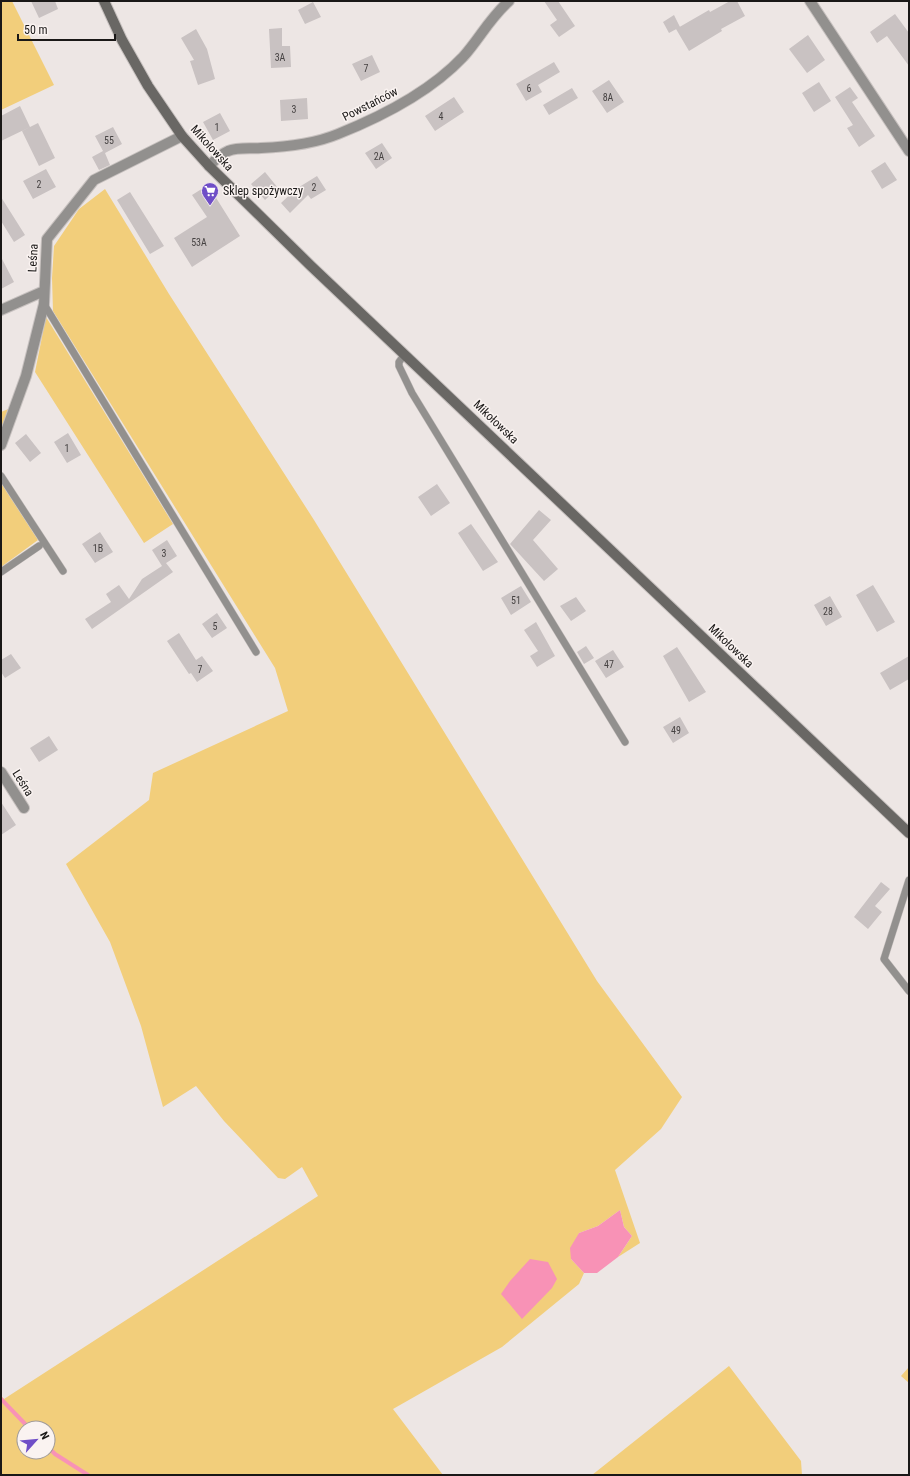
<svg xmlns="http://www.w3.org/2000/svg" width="910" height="1476" font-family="'Roboto Condensed',sans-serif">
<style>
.green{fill:#f2ce7b;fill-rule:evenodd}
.water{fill:#f892b6}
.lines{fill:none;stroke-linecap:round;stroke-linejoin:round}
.stream{stroke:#f892b6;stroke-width:4}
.building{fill:#c9c2c2}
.service-casing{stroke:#c7c1bf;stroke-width:8}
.minor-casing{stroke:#c7c1bf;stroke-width:12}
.secondary-casing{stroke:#c7c1bf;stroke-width:12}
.service{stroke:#92908e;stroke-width:7}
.minor{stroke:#92908e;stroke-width:10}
.secondary{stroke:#696764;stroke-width:10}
.labels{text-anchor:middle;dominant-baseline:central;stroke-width:3;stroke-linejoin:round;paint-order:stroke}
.number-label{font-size:10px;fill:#464242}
.street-label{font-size:12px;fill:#1a1817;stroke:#faf3f1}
.poi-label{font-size:12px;fill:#1a1817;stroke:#faf3f1;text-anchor:start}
</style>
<rect width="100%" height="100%" fill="#ede6e4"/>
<path class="green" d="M1 1H12L54 85 1 110Z
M105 189 169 294 314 520 597 981 682 1097 661 1129 615 1170 640 1243 618 1257 632 1236 624 1227 620 1210 598 1226 579 1233 571 1259 584 1273 579 1284 502 1347 393 1409 443 1475H1V1396L4 1399 318 1196 302 1167 285 1179 278 1178 224 1121 196 1086 163 1107 141 1026 110 942 66 864 149 800 153 773 288 711 275 668 53 311 52 278 54 246 79 209ZM24 1428H48V1452H24Z
M46 317 173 524 144 543 35 372Z
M11 408 1 430V412Z
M1 483 38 540 1 567Z
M729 1366 801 1461 802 1475H592Z
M909 1367V1383L901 1376Z"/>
<path class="water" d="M620 1210 624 1227 632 1236 618 1257 597 1273H584L571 1259 570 1248 579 1233 598 1226Z
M530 1259 548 1262 557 1279 552 1288 522 1319 501 1294 510 1281Z"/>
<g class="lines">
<path class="stream" d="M1 1399 29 1428
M48 1447 55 1454 88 1475"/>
</g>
<path class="building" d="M31 1H55L58 9 39 18Z
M544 1H558L575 26 559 37 550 25 557 20Z
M730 1H737L745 16 721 29 722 31 689 51 676 29 709 10 710 12Z
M313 2 321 17 305 24 298 10Z
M895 14 909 33V66L887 36 877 43 870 32Z
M674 15 680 27 669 33 663 22Z
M282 28V46H290L291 67 271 68 269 29Z
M196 29 207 49 215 79 198 85 190 61 194 60 181 38Z
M808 35 825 60 807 73 789 49Z
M372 55 380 72 361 81 352 64Z
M554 62 560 72 538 85 542 92 526 101 516 84Z
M609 80 624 102 607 113 592 91Z
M819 82 831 101 814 112 802 93Z
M850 87 858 98 852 102 875 136 859 147 847 128 853 125 835 97Z
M572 88 578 98 549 115 543 105Z
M454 97 464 112 435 131 425 116Z
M307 98 308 119 281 121 280 100Z
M20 106 30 127 1 141V116Z
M220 113 230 131 213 140 203 122Z
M38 123 55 158 39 166 22 131Z
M113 127 122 144 105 153 110 165 99 170 92 157 103 151 95 136Z
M382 143 392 158 376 169 365 153Z
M885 162 897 180 882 189 871 171Z
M46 169 56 187 33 199 23 181Z
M265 172 278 188 265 200 251 184Z
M317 176 326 190 311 199 308 195 290 213 281 203 296 189Z
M208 185 240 236 192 267 174 238 207 217 192 195Z
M130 192 164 246 150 254 117 200Z
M1 197 25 235 14 242 1 221Z
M1 257 14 282 1 289Z
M68 433 81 455 67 463 54 442Z
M26 434 41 453 30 462 15 443Z
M437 484 450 503 431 516 418 497Z
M539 510 551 520 533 540 558 569 544 581 510 544Z
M471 524 498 562 483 571 458 533Z
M100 532 113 552 95 563 82 544Z
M167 540 177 556 163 565 166 563 173 572 92 629 85 619 111 602 106 594 119 585 129 599 142 579 162 566 152 550Z
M873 585 895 622 877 632 856 595Z
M521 586 531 602 511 615 501 598Z
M830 596 842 617 826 626 814 605Z
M576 597 586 611 571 621 560 606Z
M217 613 227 628 212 638 202 624Z
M536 622 555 656 537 667 530 656 538 651 524 630Z
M179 633 196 660 202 656 213 671 197 682 191 673 189 674 167 641Z
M586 646 594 658 584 664 577 652Z
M677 647 706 692 689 702 663 656Z
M613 650 624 667 606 678 595 661Z
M11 654 21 668 5 678 1 672V660Z
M909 656V679L890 690 880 673Z
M680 717 689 733 673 743 663 727Z
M49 736 58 750 39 762 30 748Z
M1 802 16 825 1 835Z
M881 882 890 889 875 906 882 912 868 929 854 917Z"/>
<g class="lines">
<g class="service-casing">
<path id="service" d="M44 304 256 652
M405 354 399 362V366L412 393 625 742
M1 476 63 571
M1 572 39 546
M909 880 884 959 909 991"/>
</g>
<g class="minor-casing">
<path id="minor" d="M810 1 909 151
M209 166C214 161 221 154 228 151 238 147 250 149 261 148 287 147 314 144 338 134 383 116 430 92 463 57 480 38 489 19 509 1
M1 310 44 291
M1 445 26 376 44 304 47 239 94 180 182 136
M1 772 24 808"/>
</g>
<g class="secondary-casing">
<path id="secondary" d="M104 1 122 40 148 86 182 136 209 166 311 266 909 833"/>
</g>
<use href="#service" class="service"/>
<use href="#minor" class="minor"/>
<use href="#secondary" class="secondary"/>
</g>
<defs>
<g id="supermarket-pin" transform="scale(0.9)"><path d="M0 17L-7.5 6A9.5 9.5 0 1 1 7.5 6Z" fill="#6f4ec7" stroke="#faf3f1"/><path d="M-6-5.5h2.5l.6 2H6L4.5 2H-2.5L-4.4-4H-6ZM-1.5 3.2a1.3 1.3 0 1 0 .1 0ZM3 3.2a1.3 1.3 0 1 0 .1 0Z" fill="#fff"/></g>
</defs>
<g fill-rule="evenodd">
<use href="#supermarket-pin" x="210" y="191"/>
</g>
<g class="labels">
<g class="number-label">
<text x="280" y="57">3A</text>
<text x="366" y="68">7</text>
<text x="529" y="88">6</text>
<text x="608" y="97">8A</text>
<text x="294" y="109">3</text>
<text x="441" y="116">4</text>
<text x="217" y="127">1</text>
<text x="109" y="140">55</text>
<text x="379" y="156">2A</text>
<text x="39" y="184">2</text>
<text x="314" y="187">2</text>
<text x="199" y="242">53A</text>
<text x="67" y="448">1</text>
<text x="98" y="548">1B</text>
<text x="164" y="553">3</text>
<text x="516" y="600">51</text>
<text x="828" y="611">28</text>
<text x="215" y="626">5</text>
<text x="609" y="664">47</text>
<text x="200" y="669">7</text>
<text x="676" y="730">49</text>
</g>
<g class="street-label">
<text transform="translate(370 104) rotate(-27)">Powstańców</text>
<text transform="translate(212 148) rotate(48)">Mikołowska</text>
<text transform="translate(33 258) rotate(-87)">Leśna</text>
<text transform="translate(496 422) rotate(44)">Mikołowska</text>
<text transform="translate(731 646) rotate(44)">Mikołowska</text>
<text transform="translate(23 783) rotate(58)">Leśna</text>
</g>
<g class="poi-label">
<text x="223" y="191">Sklep spożywczy</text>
</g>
</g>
<rect width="910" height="1476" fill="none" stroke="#1a1817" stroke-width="4"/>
<g transform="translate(36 1440) rotate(63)"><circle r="19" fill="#faf3f1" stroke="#a09b9a"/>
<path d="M0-3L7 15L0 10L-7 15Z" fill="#6f4ec7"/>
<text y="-6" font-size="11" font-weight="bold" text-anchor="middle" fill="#1a1817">N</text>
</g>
<path d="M18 34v6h97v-6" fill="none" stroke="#1a1817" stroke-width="2"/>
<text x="24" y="34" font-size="12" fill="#1a1817" stroke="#faf3f1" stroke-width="3" paint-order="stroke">50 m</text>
</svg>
